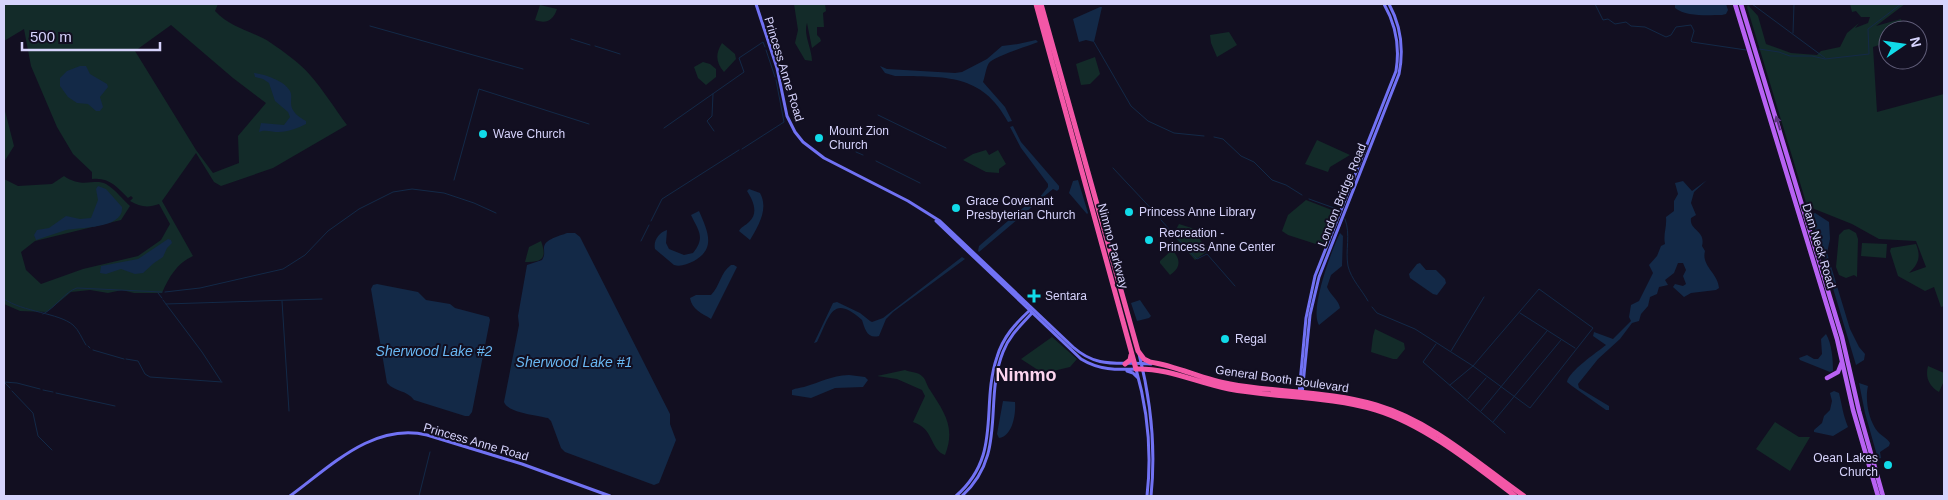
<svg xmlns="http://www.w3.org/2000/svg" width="1948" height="500" font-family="Helvetica,sans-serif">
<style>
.green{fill:#132b29;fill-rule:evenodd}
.water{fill:#132947}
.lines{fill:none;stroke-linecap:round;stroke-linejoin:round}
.stream{stroke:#132947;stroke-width:1}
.secondary{stroke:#7172f4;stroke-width:3}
.primary{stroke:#b862f3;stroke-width:4.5}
.highway{stroke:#f357a7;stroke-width:5}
.oneway{fill:#5d347f}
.poi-dot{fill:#11dbe9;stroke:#120f21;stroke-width:2}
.labels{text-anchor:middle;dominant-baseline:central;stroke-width:4;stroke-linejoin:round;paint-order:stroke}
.street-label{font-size:12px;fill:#d6d3fc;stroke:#120f21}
.poi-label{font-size:12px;fill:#d6d3fc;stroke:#120f21;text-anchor:start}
.water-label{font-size:14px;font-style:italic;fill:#69b8f4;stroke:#120f21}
.district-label{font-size:18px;font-weight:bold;fill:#fcd5ef;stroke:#120f21}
</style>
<rect width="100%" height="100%" fill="#120f21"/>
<path class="green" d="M4 4H218L215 11C230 28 253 31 271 43 284 52 300 63 310 75 324 91 335 109 347 125L273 168 221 186 214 182 196 153 162 201 193 256C177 263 169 277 162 293H134L122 290 108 293 90 290 71 292 47 312 20 311 4 304V179L18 186 52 184 64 176C83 189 94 178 106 184 115 189 123 200 130 206L121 220 35 241 21 252 26 270 41 284 83 269 138 256 161 240 170 224 159 204C148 208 140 207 130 201L133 198 131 196 128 198C117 187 109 177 92 179V172L73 154 57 127 31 66 24 29 4 41ZM171 25 233 78 266 103 238 136 239 163 213 173 196 150 135 51Z
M794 4H825L826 11 823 13 824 27H817V35L820 38 821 41 812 48 807 23C803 35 812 48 812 61L805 60 795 43 798 30Z
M1850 4H1905L1876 26 1901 19 1904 30H1888V42L1873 47 1877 112 1944 94V306L1941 307 1934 287 1925 291 1898 276 1890 251 1891 248 1916 244C1921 256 1919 264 1909 273L1926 267 1916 241 1879 239 1852 224 1807 206 1747 7 1748 5 1758 16 1766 44 1791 53 1817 55 1821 51 1840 47 1847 33 1859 23 1855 28 1868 23 1870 17H1861L1856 11 1852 12Z
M540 5 557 9C553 21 546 24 535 20Z
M1229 32 1237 45 1217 57 1211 43 1210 35Z
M722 43 735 54 736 59 724 72C716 63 715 54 722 43Z
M1095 57 1100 74 1090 84 1081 85 1076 64Z
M703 62 710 64 716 69V77L706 85 698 78 694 67Z
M4 107 14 146 4 162Z
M1317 140 1350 155 1330 167 1328 172 1305 164Z
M986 150 989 155 998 150 1006 164 999 169V173L986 172 963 160 973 154Z
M1306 200 1337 212 1322 246 1288 235 1282 231 1288 215Z
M1179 224 1201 231 1200 240 1209 250 1195 260 1173 235Z
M1849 229 1856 233 1858 239 1857 277 1854 275 1846 278 1839 275 1836 267 1839 235 1844 230Z
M541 241C548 260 541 262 525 262L529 247Z
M1862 243 1887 244 1886 258 1861 256Z
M1172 250C1181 259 1181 268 1170 275L1160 263V261Z
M1375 329 1404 343 1405 349 1397 359H1393L1371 352 1373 336Z
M1052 337 1077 359 1070 367 1049 372 1038 370 1021 359Z
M1928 366 1944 373V381L1939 392C1929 386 1925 377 1928 366Z
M905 370C912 373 917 371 923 377 926 380 927 386 930 390 944 412 956 427 945 455 929 449 935 429 913 422L925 396 922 390 897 379 877 376Z
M1775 422 1799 437H1810L1790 471 1756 449Z"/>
<path class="water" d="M1675 4H1726L1728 10 1726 14 1722 15C1708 15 1686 17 1675 8Z
M1100 7H1102L1094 42 1086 40 1079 42 1073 19Z
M1036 40 1038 42C1028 46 993 57 989 63 986 67 985 77 983 82L1005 107 1012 121 1008 122C982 73 945 77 895 76L885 73 880 66 887 69 955 73 962 72 987 59 1002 46 1018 44Z
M80 66H86L90 74 107 84 108 87 100 97 103 107 100 111H96L88 104 77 103 68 97 60 86V78L67 71Z
M254 73C264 74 285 81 290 91 292 95 291 98 291 103 291 112 299 117 306 121V124C298 128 288 132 279 132 272 132 265 129 259 132L261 123 284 125 290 117 288 112 275 101 269 83 263 79 255 77Z
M1013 126 1021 142 1059 186V189L1057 191 1053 189 1042 198 1040 197 1048 187V184L1021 148 1010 127Z
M1078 180 1088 213 1087 214 1069 193 1073 181Z
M1707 180 1694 192 1691 203 1696 215 1691 218C1689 231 1706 230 1702 246L1705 251C1701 266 1718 273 1719 288L1716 290 1691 293 1684 297 1673 287 1675 284 1683 286 1686 284 1683 276 1686 270 1683 263H1678L1674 273 1665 280 1668 285 1659 287 1657 294 1650 297 1648 306 1641 314 1639 321 1632 323 1620 339 1598 359 1578 384 1579 388 1609 406V410H1606L1572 386 1567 382C1569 371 1596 353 1606 345L1593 336 1594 332 1613 339 1631 321 1629 317 1631 305 1639 301 1653 273 1649 265 1657 256 1661 246 1665 244C1663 234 1667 228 1666 217L1674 211V201L1678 194 1675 183 1683 181 1692 191Z
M98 186 106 189 122 207C124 229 80 227 66 230 56 233 46 237 36 240L34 235 37 230 49 228 66 216 80 219 91 218 98 200 96 189Z
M749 189 760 193C769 209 758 226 750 240L739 231C742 226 745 226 749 222 759 213 753 200 747 191Z
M1031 201H1034L1035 203 1032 207 979 252 978 251 979 246Z
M699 211C707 230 717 248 694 261 687 264 681 267 674 265L655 249C653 241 659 232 667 230L666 243 669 249 684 255 693 253C706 237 698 230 691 215Z
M1815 213 1829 222 1830 239 1827 253 1850 329 1859 347 1865 354 1864 360 1856 365 1811 215Z
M567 233H575L580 237 670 414V424L676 440 659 483 654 485 565 452 561 448 551 421 548 418C537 415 508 413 504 402L519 325 518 316 527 265 542 260C545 255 544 253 544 248 544 239 560 236 567 233Z
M1340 233 1343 236 1342 266 1331 275 1327 287C1330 295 1339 300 1340 308L1319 325C1309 310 1332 249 1340 233Z
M168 239 171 240 172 243 167 248 163 257 154 263 143 273 135 274 121 269 106 274 100 273 101 266 138 259Z
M962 257 965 259 893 312 886 319 879 336C867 339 865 329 862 320 832 293 830 316 817 342L814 343 833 303 837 302 860 313 870 321 872 322 883 318Z
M1420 263 1426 270H1436L1445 279 1446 283 1437 295 1433 294 1410 278 1409 274 1417 264Z
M731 265H734L737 267 711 319C702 313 692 310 690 298L696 295H711C720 286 720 273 731 265Z
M377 284 418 292 426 300 450 304 455 308 489 317 490 320 472 412 469 416H465L414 400C407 390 395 392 387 383L371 289 373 285Z
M1140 300 1151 316 1149 318 1137 321 1131 303Z
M1826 334C1832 344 1833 360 1833 371L1830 372 1800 360 1799 358 1807 355 1814 359H1818L1822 354 1821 339Z
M849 375 865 377 868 380 863 387 835 388 811 398 792 395V390C796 388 800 388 804 387 821 382 830 376 849 375Z
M1859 383 1868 386C1865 399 1868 420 1878 432 1882 436 1887 438 1890 443L1889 446 1880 452 1881 458 1878 459 1865 413Z
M1834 391 1839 393C1842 405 1843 415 1848 427L1833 436 1814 432V430L1822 423 1824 416 1830 410 1832 401 1830 393Z
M1003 401 1015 402C1016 413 1013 436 999 438L997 434Z"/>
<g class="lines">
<path class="stream" d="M1595 4 1603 20 1608 19 1615 24 1626 22 1631 26 1645 27 1666 37 1671 35 1676 27 1691 25 1694 31 1691 41 1692 42 1746 50
M1752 4 1825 58
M370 26 523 69
M1793 33 1794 4
M571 39 590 45
M1094 42 1131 106 1148 121 1174 133 1204 136
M595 46 620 54
M1759 49 1779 52 1790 56H1812L1825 59 1869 54 1868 29 1901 4
M766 50 775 77
M713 94 712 116 707 121 714 131
M878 115 946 148
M664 128 744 72 739 58 763 42 765 47
M1214 137 1223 139 1241 156 1254 162 1272 180 1286 185 1302 195
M832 139 853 150
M742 149 784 122 776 80
M856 152 863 155
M876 161 920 183
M1113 168 1160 218
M454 180 479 89 589 124
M1309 199 1337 209
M1345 219C1351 235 1345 250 1348 266 1351 279 1362 290 1368 301
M1161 220 1178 239
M651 221 662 199 739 150
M1179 240 1197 259 1207 254 1235 286
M641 241 649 225
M165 292 200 288 283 269 305 255 328 231 359 209 393 192 412 189 444 193 474 203 496 213
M158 293 162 298
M4 299C23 312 59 313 73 325 79 330 82 339 86 345
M163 300 202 352 221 381
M282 301 289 411
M166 304 322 299
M1372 307 1377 313 1415 329 1473 366 1530 408 1593 328 1539 289 1473 366 1450 385
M1520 313 1575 348
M43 314C55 308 66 291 77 288L162 292
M1436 344 1423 362 1505 433
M88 346 90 348
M93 350 124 359
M1451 351 1484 297
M126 359 138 361 145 374 150 377 222 382
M4 382 17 383 40 389
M4 382 10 388
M43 390 53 392
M12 391 33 413 38 436 52 450
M56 393 115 406
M1468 399 1486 378
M1481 411 1547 331
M1493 422 1561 340
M419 496 430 452"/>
<path class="secondary" d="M756 4 777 68 787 116 795 132 803 142 824 158 908 201 940 221 1073 347C1099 370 1120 361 1151 364
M936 221 1081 359C1099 370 1116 370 1136 369 1148 411 1152 452 1147 496
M1139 354C1151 401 1156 448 1151 496
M1127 371 1133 373 1138 378
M1299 394 1306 318 1315 276 1396 71C1400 47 1396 25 1384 4
M1302 394 1310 315 1319 277 1399 74C1404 49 1401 26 1389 4
M290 496C330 467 373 422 427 435L522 464 610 496
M956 496C1003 455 980 407 997 357 1003 337 1015 324 1030 310
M962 496C1008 454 983 402 1003 352 1009 336 1021 325 1032 313"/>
<path class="primary" d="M1735 4 1837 339 1853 410 1878 496
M1741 4 1842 337 1859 411 1883 496
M1827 378 1838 372 1842 362"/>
<path class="highway" d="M1036 4 1136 369C1169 368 1197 383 1229 389 1278 398 1328 396 1376 410 1425 425 1474 465 1515 496
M1041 4 1138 351 1144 359 1150 362C1178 366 1203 380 1230 384 1279 393 1329 391 1376 405 1433 422 1477 463 1524 496
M1125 364 1130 360 1131 355"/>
</g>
<defs><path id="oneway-solid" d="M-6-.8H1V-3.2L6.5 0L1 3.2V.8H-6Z" transform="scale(1.25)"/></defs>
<use class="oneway" href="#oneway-solid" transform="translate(1778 123) rotate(-107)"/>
<g class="poi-dot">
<circle cx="483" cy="134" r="5"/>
<circle cx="819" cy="138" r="5"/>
<circle cx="956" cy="208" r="5"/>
<circle cx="1129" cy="212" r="5"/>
<circle cx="1149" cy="240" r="5"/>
<path d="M1031.5 288.5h5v5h5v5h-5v5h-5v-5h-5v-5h5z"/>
<circle cx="1225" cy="339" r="5"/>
<circle cx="1888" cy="465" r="5"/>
</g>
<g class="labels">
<g class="street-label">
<text transform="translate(784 69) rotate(73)">Princess Anne Road</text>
<text transform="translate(1342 195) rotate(-68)">London Bridge Road</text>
<text transform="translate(1113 246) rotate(75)">Nimmo Parkway</text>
<text transform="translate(1819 246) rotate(73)">Dam Neck Road</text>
<text transform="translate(1282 379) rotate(8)">General Booth Boulevard</text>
<text transform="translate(476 442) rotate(16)">Princess Anne Road</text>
</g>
<g class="poi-label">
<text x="829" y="131">Mount Zion<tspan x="829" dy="14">Church</tspan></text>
<text x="493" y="134">Wave Church</text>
<text x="966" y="201">Grace Covenant<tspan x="966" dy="14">Presbyterian Church</tspan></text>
<text x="1139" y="212">Princess Anne Library</text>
<text x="1159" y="233">Recreation -<tspan x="1159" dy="14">Princess Anne Center</tspan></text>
<text x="1045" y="296">Sentara</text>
<text x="1235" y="339">Regal</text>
<text x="1878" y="458" text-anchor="end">Oean Lakes<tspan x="1878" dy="14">Church</tspan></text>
</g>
<g class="water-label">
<text x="434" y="351">Sherwood Lake #2</text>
<text x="574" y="362">Sherwood Lake #1</text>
</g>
<g class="district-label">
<text x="1026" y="375">Nimmo</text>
</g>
</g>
<rect width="1948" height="500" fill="none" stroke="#d6d3fc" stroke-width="10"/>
<g transform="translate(1903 45) rotate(77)"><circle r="24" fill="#120f21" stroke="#605d79"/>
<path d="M0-4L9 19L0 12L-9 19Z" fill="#11dbe9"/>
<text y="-8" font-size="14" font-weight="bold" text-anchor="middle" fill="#d6d3fc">N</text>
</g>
<path d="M22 42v8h138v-8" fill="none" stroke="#d6d3fc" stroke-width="2.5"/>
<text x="30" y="42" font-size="15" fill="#d6d3fc" stroke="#120f21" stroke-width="4" paint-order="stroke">500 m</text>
</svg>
